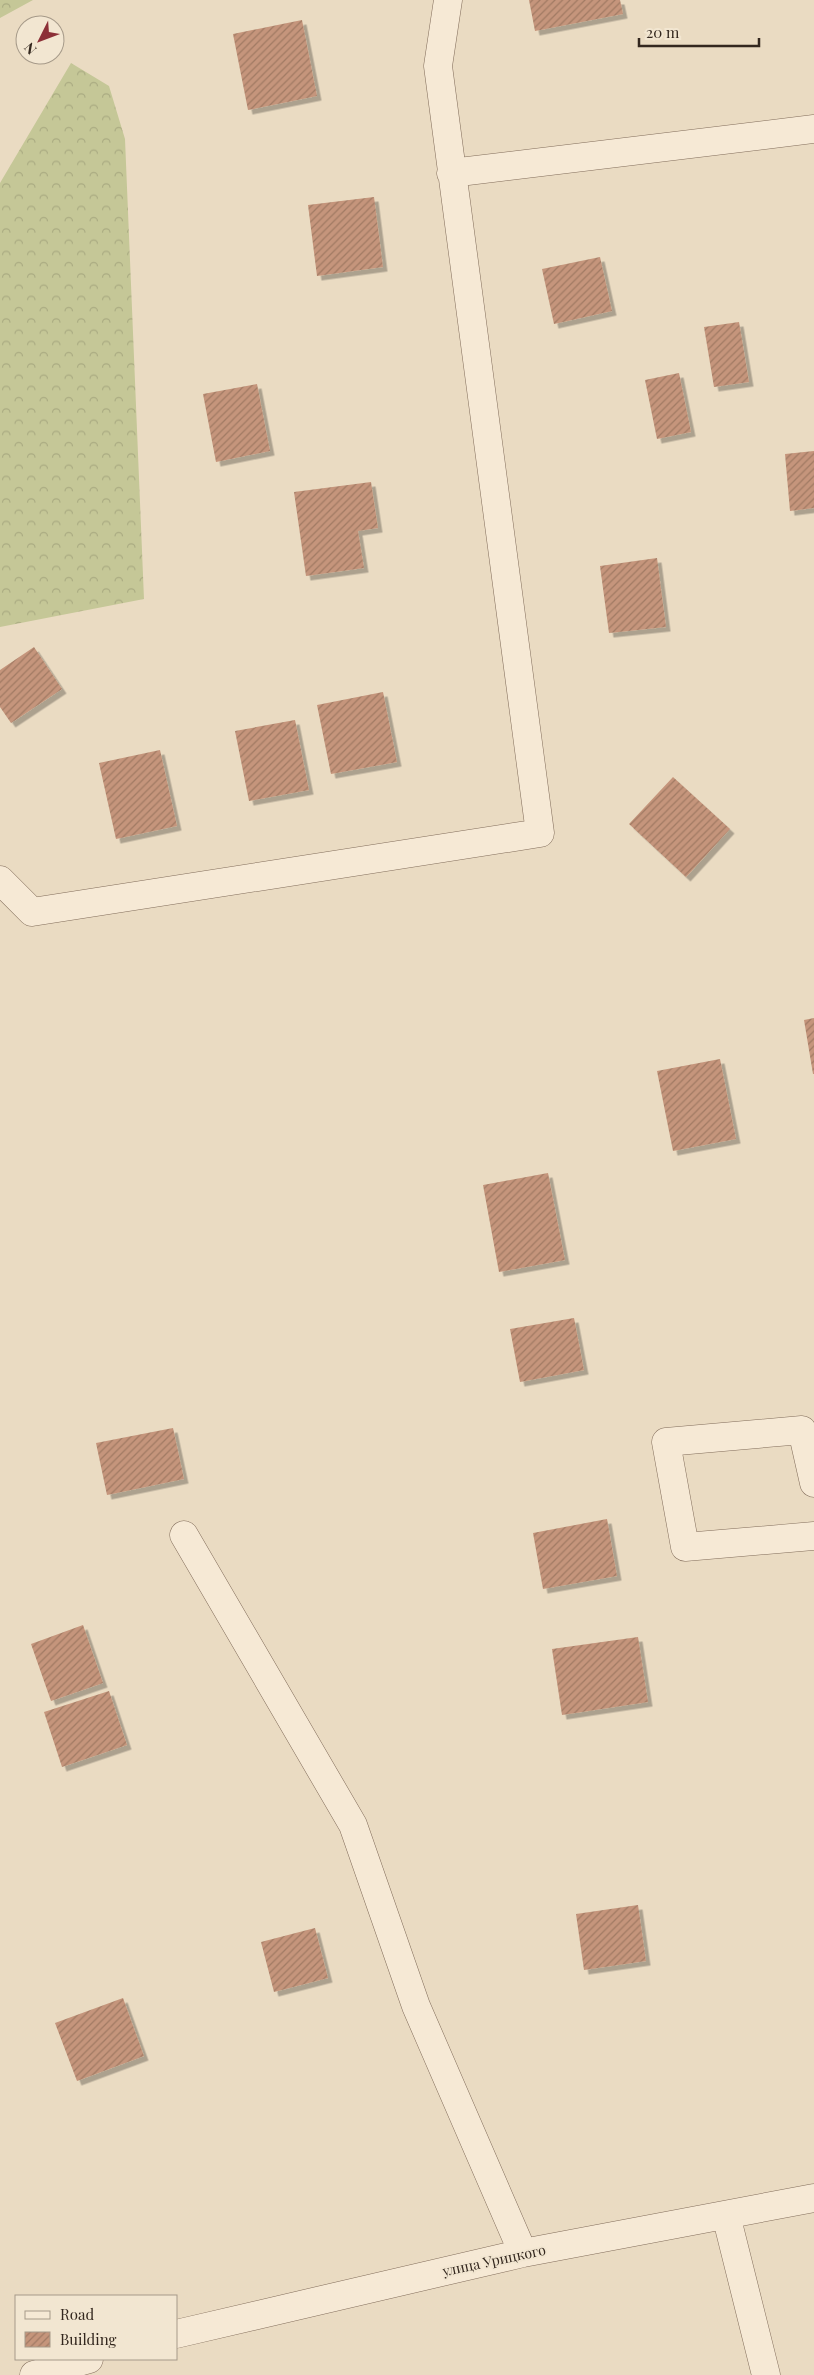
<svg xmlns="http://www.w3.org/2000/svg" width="814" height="2375" font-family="'Playfair Display',serif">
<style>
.forest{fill:url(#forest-crowns)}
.building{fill:url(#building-hatch);filter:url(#shadow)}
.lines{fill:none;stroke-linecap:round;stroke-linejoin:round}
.minor-casing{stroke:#826d5b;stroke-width:29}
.minor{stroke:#f6e9d5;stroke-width:28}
.labels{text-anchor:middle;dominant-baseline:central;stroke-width:4;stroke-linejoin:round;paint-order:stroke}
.street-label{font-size:14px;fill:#33271e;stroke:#f2e6d1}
</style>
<defs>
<pattern id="forest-crowns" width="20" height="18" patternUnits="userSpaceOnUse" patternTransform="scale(1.25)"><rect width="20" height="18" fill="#c5c797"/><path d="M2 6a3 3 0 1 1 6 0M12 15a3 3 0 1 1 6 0" fill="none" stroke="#aaab82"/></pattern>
<pattern id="building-hatch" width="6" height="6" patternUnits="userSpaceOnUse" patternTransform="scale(1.25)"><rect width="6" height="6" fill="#c5957b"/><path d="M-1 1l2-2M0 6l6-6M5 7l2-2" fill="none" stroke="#a17a64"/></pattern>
<filter id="shadow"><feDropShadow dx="4.5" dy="4.5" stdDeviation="0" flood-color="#0004"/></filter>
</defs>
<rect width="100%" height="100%" fill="#eadbc2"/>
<path class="forest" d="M0 0H33L0 18Z
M71 63 109 86 125 139 144 599 0 627V183Z"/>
<path class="building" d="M529 0H620L623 14 535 31Z
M302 20 317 96 248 110 233 34Z
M374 197 383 267 317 276 308 205Z
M600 257 612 311 554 324 542 269Z
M739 322 749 382 714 387 704 327Z
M679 373 691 432 657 439 645 380Z
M257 384 270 451 216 462 203 394Z
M814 451V508L790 511 785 454Z
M371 482 378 528 358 531 364 568 306 576 294 492Z
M657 558 666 627 609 633 600 566Z
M34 647 62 689 11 723 0 707V670Z
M383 692 397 762 331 774 317 705Z
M295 720 309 790 249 801 235 731Z
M160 750 177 826 116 839 99 763Z
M673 777 730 829 686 877 629 824Z
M814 1018V1074H813L804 1020Z
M720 1059 736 1139 673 1151 657 1071Z
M548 1173 565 1260 499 1272 483 1185Z
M574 1318 584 1370 520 1382 510 1329Z
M173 1428 184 1479 107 1495 96 1443Z
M607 1519 617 1576 543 1589 533 1533Z
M83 1625 103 1683 51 1701 31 1644Z
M638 1637 648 1702 562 1715 552 1649Z
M109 1691 127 1745 62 1767 44 1712Z
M638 1905 646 1961 584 1970 576 1914Z
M315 1928 328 1978 274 1992 261 1942Z
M123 1998 144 2056 77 2081 55 2023Z"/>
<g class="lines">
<g class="minor-casing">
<path id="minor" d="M451 173 814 129
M0 880 32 912 540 833 438 66 448 0
M814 1483 802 1430 666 1442 685 1547 814 1536
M184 1535 353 1825 416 2006 523 2253
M726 2215 766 2375
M176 2334 523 2253 814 2198
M34 2375 89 2359"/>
</g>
<use href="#minor" class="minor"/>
</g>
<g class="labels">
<g class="street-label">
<text transform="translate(494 2260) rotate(-12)">улица Урицкого</text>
</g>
</g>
<rect x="15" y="2295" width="162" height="65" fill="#f2e6d1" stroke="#a69a89"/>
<rect x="25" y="2311" width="25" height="8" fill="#f6e9d5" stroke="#a69a89"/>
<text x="60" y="2320" font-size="15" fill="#33271e">Road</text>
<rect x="25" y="2332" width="25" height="15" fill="url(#building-hatch)" stroke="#a69a89"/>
<text x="60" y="2345" font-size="15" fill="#33271e">Building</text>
<g transform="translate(40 40) rotate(228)"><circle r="24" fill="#f2e6d1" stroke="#a69a89"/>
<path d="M0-4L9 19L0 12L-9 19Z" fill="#8c3037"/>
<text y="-8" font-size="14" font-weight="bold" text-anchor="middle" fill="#33271e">N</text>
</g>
<path d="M639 38v8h120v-8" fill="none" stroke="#33271e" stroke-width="2.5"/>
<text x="646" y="38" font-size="15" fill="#33271e" stroke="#f2e6d1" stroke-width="4" paint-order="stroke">20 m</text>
</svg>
